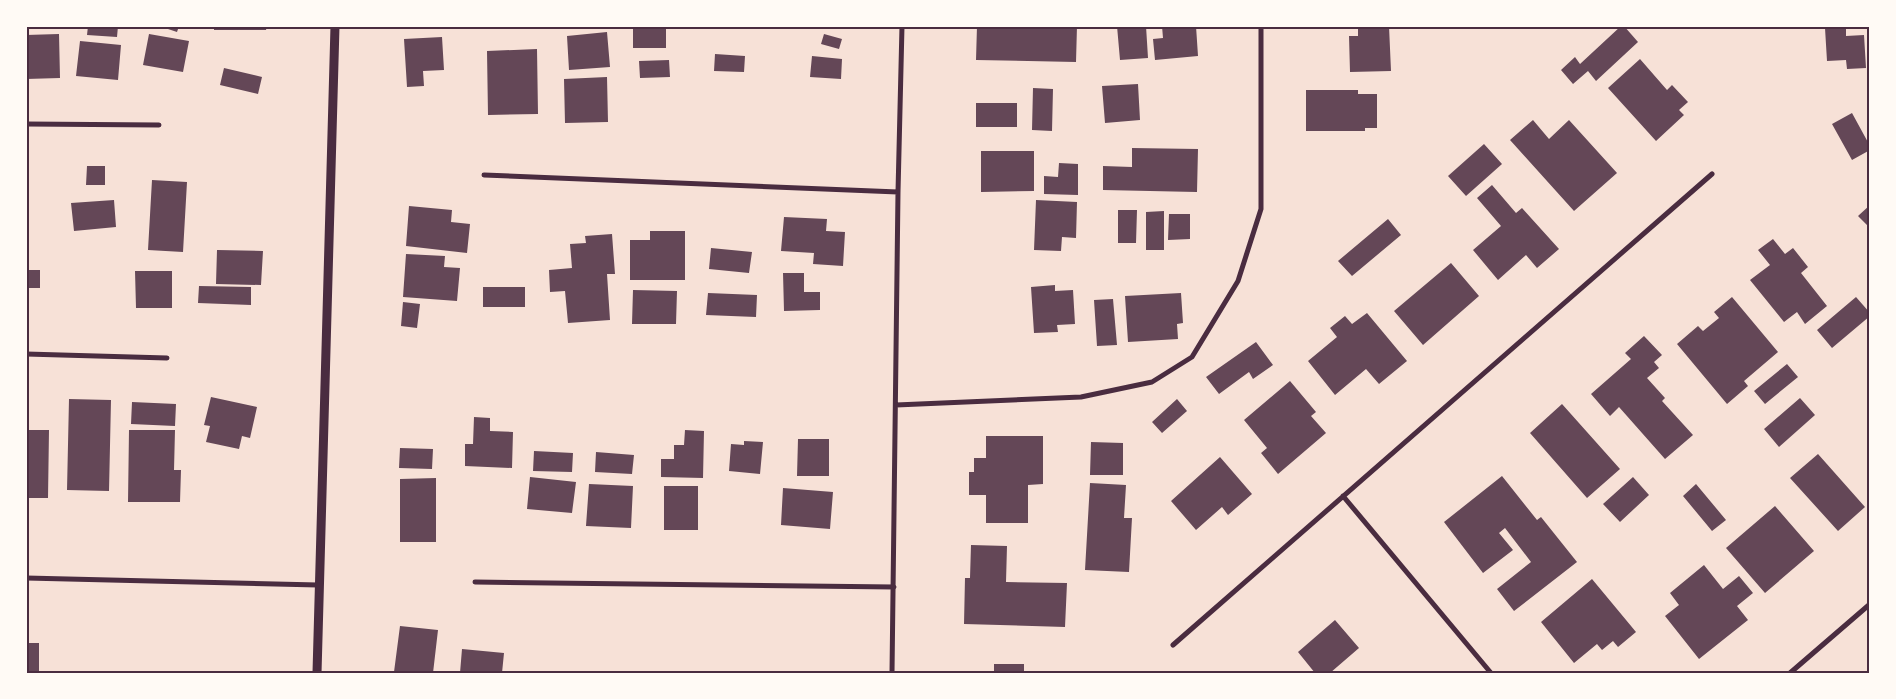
<svg xmlns="http://www.w3.org/2000/svg" width="1896" height="699" font-family="'Public Sans',sans-serif">
<style>
.building{fill:#644757}
.lines{fill:none;stroke-linecap:round;stroke-linejoin:round}
.minor{stroke:#4a2c40;stroke-width:5}
.tertiary{stroke:#4a2c40;stroke-width:9}
.neatline{fill:none;stroke:#4a2c40;stroke-width:2}
</style>
<rect width="100%" height="100%" fill="#f7e1d7"/>
<path class="building" d="M88 26H118L117 37 87 35Z
M159 26H179L177 32Z
M214 26H267L266 30H214Z
M633 26H666V48H633Z
M977 26H1077L1076 62 976 60Z
M1117 26H1146L1148 58 1120 60Z
M1162 26H1196L1198 56 1155 60 1153 39 1163 38Z
M1358 26H1389L1391 71 1350 72 1349 36H1358Z
M1621 26H1624L1638 42 1596 81 1588 71 1573 84 1561 70 1575 57 1580 64Z
M1846 27V36L1864 35 1866 68 1847 69 1846 60 1827 61 1825 28Z
M607 32 610 67 569 70 567 36Z
M59 34 60 78 26 79V35Z
M149 34 189 41 183 72 143 65Z
M824 34 842 39 839 49 821 44Z
M442 37 444 70 423 71 424 86 407 87 404 39Z
M80 41 121 45 118 80 76 76Z
M537 49 538 114 488 115 487 51Z
M715 54 745 56 744 72 714 71Z
M812 56 842 59 841 79 810 77Z
M1640 59 1667 90 1672 85 1688 102 1679 110 1684 115 1656 141 1608 88Z
M669 60 670 77 640 78 639 61Z
M224 68 262 77 258 94 220 85Z
M607 77 608 122 565 123 564 79Z
M1138 84 1140 120 1105 123 1102 86Z
M1033 88 1053 89 1052 131 1032 130Z
M1306 90H1358V94H1377V128H1365V131H1306Z
M976 103H1017V127H976Z
M1852 113 1870 146V150L1852 160 1832 124Z
M1533 120 1549 139 1569 120 1617 173 1574 211 1510 140Z
M1484 144 1502 164 1466 196 1448 176Z
M1132 148 1198 149 1197 192 1103 190V166L1132 167Z
M981 151H1034V191L981 192Z
M1059 163 1078 164V195L1044 194V176L1058 177Z
M87 166H105V185H86Z
M152 180 187 182 183 252 148 250Z
M1492 185 1516 213 1522 208 1559 249 1537 268 1526 255 1498 280 1473 250 1501 226 1477 198Z
M114 200 116 227 74 231 71 203Z
M1036 200 1077 202 1076 238 1062 237 1061 251 1034 250Z
M1870 205V228L1858 216Z
M409 206 452 210 451 222 470 224 467 253 406 246Z
M1118 210H1137L1136 243H1118Z
M1164 211V250H1146V212Z
M1169 214H1190V239L1168 240Z
M784 217 827 219 826 231 845 232 843 266 813 264 814 253 781 251Z
M1388 219 1401 235 1352 276 1338 261Z
M650 231H685V280H630V240H650Z
M612 234 615 274H607L610 320 568 323 565 291 550 292 549 270 572 268 570 244 586 243 585 236Z
M1773 239 1785 254 1793 248 1808 267 1801 273 1827 306 1805 324 1797 312 1784 322 1750 280 1770 265 1758 250Z
M711 248 752 252 749 273 709 269Z
M217 250 263 251 261 285 216 284Z
M406 254 445 256 444 267 460 268 457 301 403 297Z
M1451 263 1479 296 1423 345 1394 311Z
M26 270H40V288H26Z
M135 271H172V308H136Z
M783 273H804V292H820V310L784 311Z
M1055 285V291L1073 290 1075 324 1057 325 1058 332 1034 333 1031 287Z
M199 286 251 287V305L198 303Z
M483 287H525V307H483Z
M633 290 677 291 676 324H632Z
M708 293 757 295 756 317 706 315Z
M1181 293 1183 323 1177 324 1178 339 1128 342 1125 296Z
M1732 297 1778 352 1744 381 1748 386 1727 404 1677 344 1698 326 1703 331 1719 318 1714 312Z
M1856 297 1870 313V316L1832 348 1817 330Z
M1113 299 1117 345 1097 346 1094 300Z
M403 302 420 304 417 328 401 326Z
M1367 313 1407 361 1379 384 1366 369 1335 395 1308 361 1337 337 1330 328 1345 316 1352 324Z
M1644 336 1662 355 1654 362 1659 368 1647 378 1665 398 1662 401 1693 435 1665 459 1619 407 1610 416 1591 394 1631 359 1625 353Z
M1256 342 1273 365 1253 379 1249 372 1219 394 1206 377Z
M1787 364 1798 377 1765 404 1754 391Z
M1290 381 1316 412 1311 416 1326 433 1278 474 1261 453 1267 448 1244 420Z
M211 397 257 407 250 438 242 436 239 449 206 442 210 426 204 425Z
M1800 398 1815 415 1779 447 1764 429Z
M69 399 111 400 109 491 67 490Z
M1177 399 1187 411 1162 433 1152 422Z
M132 402 176 404 175 426 131 424Z
M1562 404 1620 469 1587 498 1530 433Z
M474 417 490 418V431L513 432 512 468 465 466V444H473Z
M26 430H49L48 498H26Z
M129 430H175L174 470H181L180 502H128Z
M685 430 704 431 703 478 661 477V459H674V445H684Z
M986 436H1043V484L1028 485V523H986V495H969V472H974V458H986Z
M798 439H829V476H797Z
M744 441 763 442 760 474 729 471 731 444 744 445Z
M1091 442 1123 443V475H1090Z
M400 448 433 449 432 469 399 468Z
M534 451 573 453 572 472 533 471Z
M596 452 634 455 632 474 595 472Z
M1818 454 1865 507 1838 531 1790 478Z
M1220 457 1252 494 1228 515 1222 507 1196 530 1171 501Z
M1502 476 1537 520 1541 517 1577 562 1514 611 1497 589 1531 562 1505 528 1499 533 1513 550 1483 573 1444 522Z
M530 477 576 482 572 513 527 509Z
M1633 477 1649 495 1620 522 1603 504Z
M436 478V542H400V479Z
M1090 483 1126 485 1124 518H1132L1129 572 1085 570Z
M589 484 633 486 631 528 586 526Z
M1696 484 1726 520 1712 531 1683 496Z
M664 486H698V530H664Z
M783 488 833 492 830 529 781 525Z
M1775 506 1814 551 1765 593 1726 548Z
M971 545 1007 546 1006 582 1067 583 1065 627 964 624 965 578H970Z
M1704 565 1723 589 1739 576 1753 593 1737 606 1748 620 1699 659 1665 616 1679 605 1670 593Z
M1592 579 1636 632 1618 647 1613 641 1602 650 1597 644 1574 663 1541 622Z
M1335 620 1359 648 1330 673H1315L1298 652Z
M400 626 438 630 433 673 394 672Z
M26 643H39V673H26Z
M462 649 504 653 502 673H460Z
M994 664H1024V673H994Z"/>
<g class="lines">
<path class="minor" d="M26 124 159 125
M484 175 898 192
M26 354 167 358
M896 405 1081 397 1152 382 1192 357 1238 281 1261 209V26
M1343 496 1491 673
M26 578 318 585
M475 582 894 587
M1173 645 1712 174
M892 673 898 192 902 26
M1790 673 1870 604"/>
<path class="tertiary" d="M317 673 335 26"/>
</g>
<rect width="1896" height="699" fill="none" stroke="#fffaf5" stroke-width="55"/>
<rect x="28" y="28" width="1840" height="644" class="neatline"/>
</svg>
